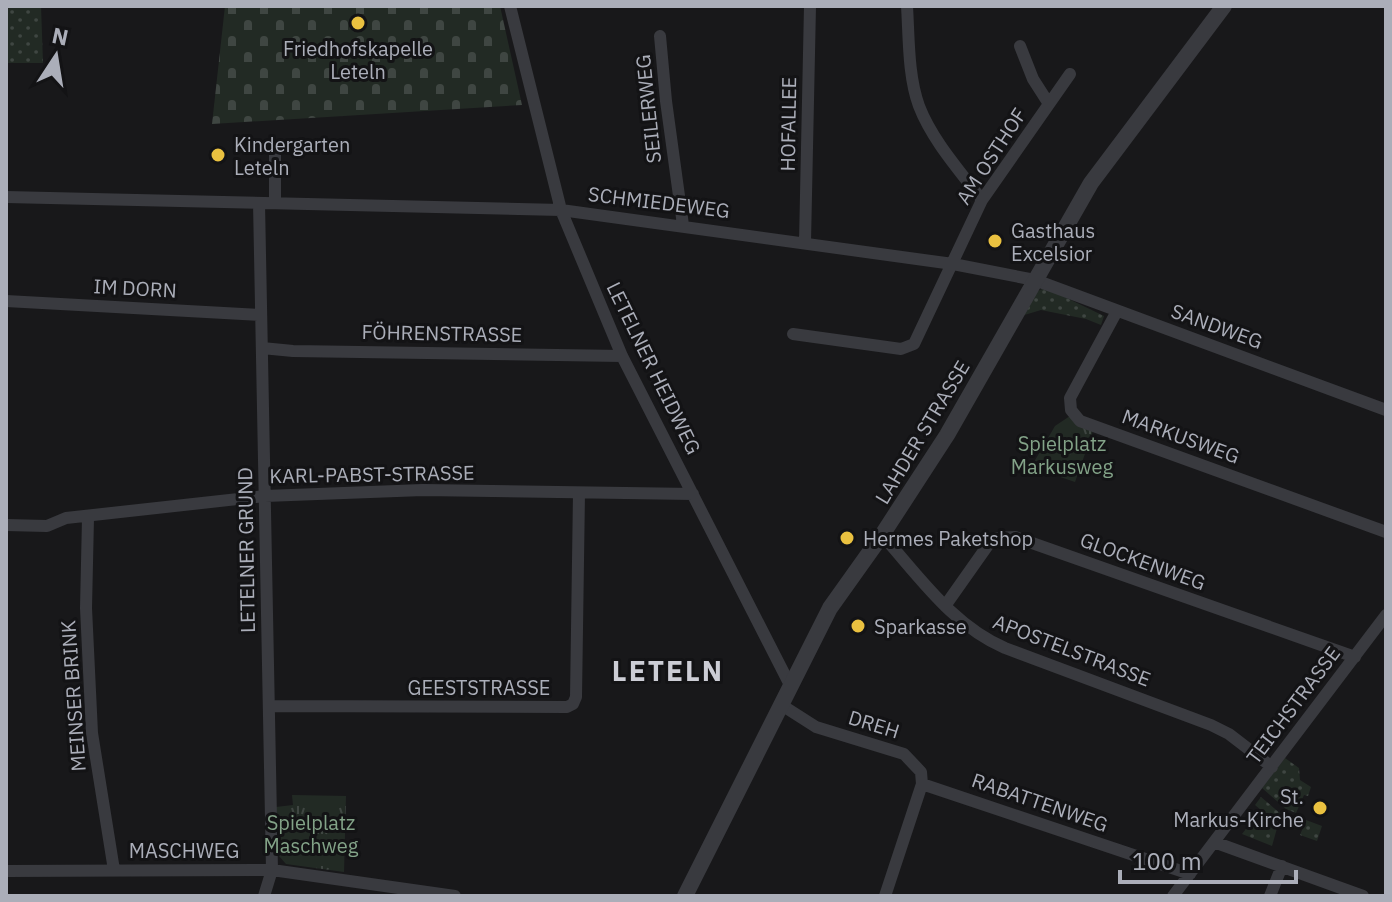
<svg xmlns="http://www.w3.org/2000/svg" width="1392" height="902" font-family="'IBM Plex Sans',sans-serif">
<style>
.grass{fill:url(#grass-dots)}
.cemetery{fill:url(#cemetery-stones)}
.park{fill:url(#park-tufts)}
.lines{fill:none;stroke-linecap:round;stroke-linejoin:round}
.minor{stroke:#393a3f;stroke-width:12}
.tertiary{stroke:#393a3f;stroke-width:16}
.poi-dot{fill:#eac140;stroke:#131315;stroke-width:3}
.labels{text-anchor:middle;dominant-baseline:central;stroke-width:6;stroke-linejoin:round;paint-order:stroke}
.poi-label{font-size:20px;fill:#abaeb9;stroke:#131315;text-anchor:start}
.street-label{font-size:20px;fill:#abaeb9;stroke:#131315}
.park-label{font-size:20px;fill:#83a388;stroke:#131315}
.district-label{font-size:28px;font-weight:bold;letter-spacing:2px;fill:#cccdd5;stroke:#131315}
</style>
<defs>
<pattern id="grass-dots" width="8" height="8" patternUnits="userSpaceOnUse" patternTransform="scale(2)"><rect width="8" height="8" fill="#222a24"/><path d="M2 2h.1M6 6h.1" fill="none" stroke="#3f4642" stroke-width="1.8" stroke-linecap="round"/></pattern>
<pattern id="cemetery-stones" width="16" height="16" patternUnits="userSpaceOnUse" patternTransform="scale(2)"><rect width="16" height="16" fill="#222a24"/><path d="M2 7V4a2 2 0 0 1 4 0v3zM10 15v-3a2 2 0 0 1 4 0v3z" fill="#3f4642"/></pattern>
<pattern id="park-tufts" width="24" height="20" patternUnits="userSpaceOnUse" patternTransform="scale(2)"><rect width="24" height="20" fill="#222a24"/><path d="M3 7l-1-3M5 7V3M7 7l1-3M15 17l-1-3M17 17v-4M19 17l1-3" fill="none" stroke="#3f4642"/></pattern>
</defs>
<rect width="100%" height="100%" fill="#18181a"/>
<path class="grass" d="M6 6H41L43 63H6Z
M1046 288 1104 316 1101 325 1086 319 1041 310 1021 316C1027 305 1032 290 1046 288Z
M1285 758 1299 768 1300 780 1311 787 1308 796 1304 795 1296 813 1286 809 1262 788Z
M1261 797 1281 814 1272 846 1242 834 1261 810 1255 805Z
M1306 820 1322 826 1317 841 1300 835Z"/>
<path class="cemetery" d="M225 6H500L522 105 212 124Z"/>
<path class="park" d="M1070 416 1093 431 1075 482 1043 471 1044 466 1034 462 1055 426Z
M292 795 346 796 344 872 286 864 279 856 276 807 293 805Z"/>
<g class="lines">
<path class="minor" d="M510 6 561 210 622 356 790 685
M907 6C909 38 908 76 919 106 932 140 960 171 982 200
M660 36 666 101 683 225
M1020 46 1033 79 1049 104
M6 197 561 210 953 264 1035 280 1386 410
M275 202V147
M259 203 272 870 264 896
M805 242 810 6
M6 301 261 315
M1117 311 1070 398 1071 410 1080 421 1386 532
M793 334 901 349 914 344 982 200 1070 74
M262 348 293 351 622 356
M88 518 86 608 92 733 114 870
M6 525 47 526 66 518 265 496 423 490 693 494
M882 535C919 576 952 625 1005 648L1211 725 1229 734 1272 767
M945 606 988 545 997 538 1015 537 1355 657
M780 704 816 727 904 754 921 772 922 784 885 896
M269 706 567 707 573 704 576 697 579 493
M922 784 1190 874
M1214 842 1363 896
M6 871 272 870 455 896
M1173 896 1386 615
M1270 896 1282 866"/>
<path class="tertiary" d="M685 896 830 608 882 535 947 435 1091 183 1224 6"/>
</g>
<g class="poi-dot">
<circle cx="358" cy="23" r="8"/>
<circle cx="218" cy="155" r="8"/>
<circle cx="995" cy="241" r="8"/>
<circle cx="847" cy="538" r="8"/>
<circle cx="858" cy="626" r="8"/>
<circle cx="1320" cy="808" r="8"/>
</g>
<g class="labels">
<g class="poi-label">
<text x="358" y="48" text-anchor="middle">Friedhofskapelle<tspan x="358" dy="23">Leteln</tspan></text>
<text x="234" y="144">Kindergarten<tspan x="234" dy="23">Leteln</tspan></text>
<text x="1011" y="230">Gasthaus<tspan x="1011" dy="23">Excelsior</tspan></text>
<text x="863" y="538">Hermes Paketshop</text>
<text x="874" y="626">Sparkasse</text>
<text x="1304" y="796" text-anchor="end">St.<tspan x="1304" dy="23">Markus-Kirche</tspan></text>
</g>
<g class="street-label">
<text transform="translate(648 109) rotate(-96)">SEILERWEG</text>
<text transform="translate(788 124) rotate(-89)">HOFALLEE</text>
<text transform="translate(991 156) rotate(-57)">AM OSTHOF</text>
<text transform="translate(659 202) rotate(7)">SCHMIEDEWEG</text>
<text transform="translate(135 288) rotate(3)">IM DORN</text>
<text transform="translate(1217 326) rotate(20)">SANDWEG</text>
<text transform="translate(442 333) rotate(1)">FÖHRENSTRASSE</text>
<text transform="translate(654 368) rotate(64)">LETELNER HEIDWEG</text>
<text transform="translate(922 432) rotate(-59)">LAHDER STRASSE</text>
<text transform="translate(1181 436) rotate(20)">MARKUSWEG</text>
<text transform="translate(372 474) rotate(-1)">KARL-PABST-STRASSE</text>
<text transform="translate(246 550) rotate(-91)">LETELNER GRUND</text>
<text transform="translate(1143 561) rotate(20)">GLOCKENWEG</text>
<text transform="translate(1072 650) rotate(21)">APOSTELSTRASSE</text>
<text x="479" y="687">GEESTSTRASSE</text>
<text transform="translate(73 696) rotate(-94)">MEINSER BRINK</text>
<text transform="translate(1293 705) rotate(-53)">TEICHSTRASSE</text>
<text transform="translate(874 724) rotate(17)">DREH</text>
<text transform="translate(1040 802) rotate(19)">RABATTENWEG</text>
<text x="184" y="850">MASCHWEG</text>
</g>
<g class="park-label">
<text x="1062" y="443">Spielplatz<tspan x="1062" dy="23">Markusweg</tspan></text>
<text x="311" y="822">Spielplatz<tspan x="311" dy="23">Maschweg</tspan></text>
</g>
<g class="district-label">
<text x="668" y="670">LETELN</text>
</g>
</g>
<rect width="1392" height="902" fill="none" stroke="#abaeb9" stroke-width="16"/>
<g transform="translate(56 56) rotate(12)" stroke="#131315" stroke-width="6" paint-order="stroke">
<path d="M0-6L14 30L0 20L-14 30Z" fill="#abaeb9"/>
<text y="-12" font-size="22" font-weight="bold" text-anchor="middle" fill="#abaeb9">N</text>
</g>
<path d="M1120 870v12h176v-12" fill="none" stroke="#abaeb9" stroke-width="4"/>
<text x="1132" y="870" font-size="24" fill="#abaeb9" stroke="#131315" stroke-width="6" paint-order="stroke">100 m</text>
</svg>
